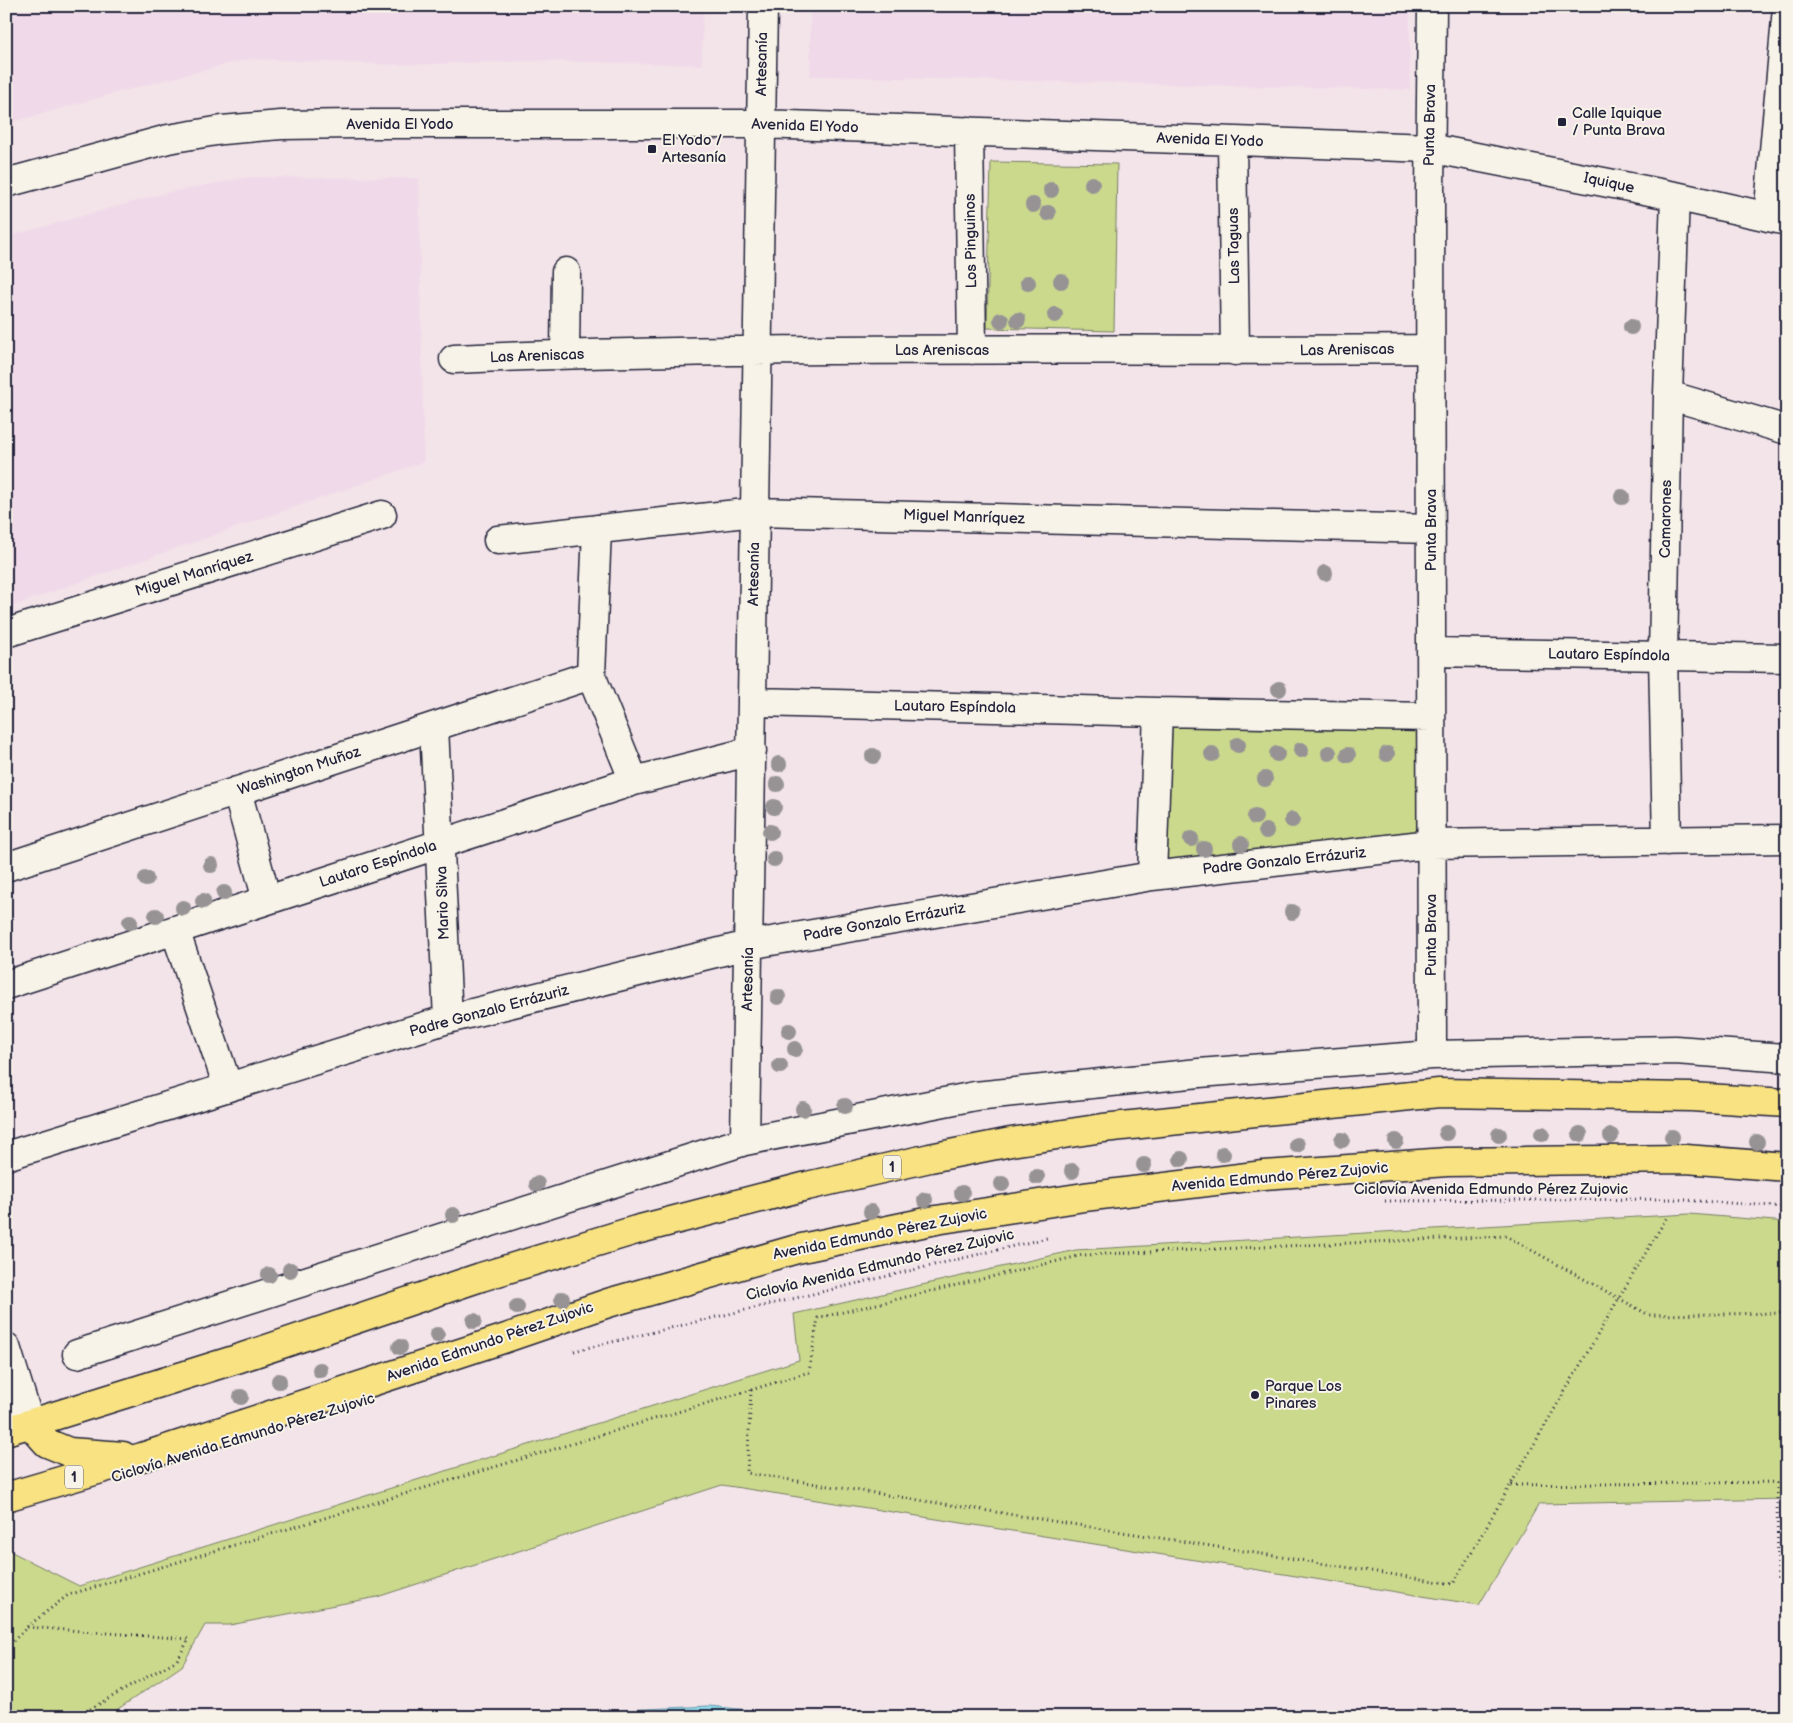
<svg xmlns="http://www.w3.org/2000/svg" width="1793" height="1723" font-family="'Balsamiq Sans',sans-serif">
<style>
.built{fill:#f0dae9}
.green{fill:#cbd98d;stroke:#767e64}
.water{fill:#90deef;stroke:#6493a7}
.lines{fill:none;stroke-linecap:round;stroke-linejoin:round}
.minor-casing{stroke:#22223b;stroke-width:31}
.highway-casing{stroke:#22223b;stroke-width:31}
.path{stroke:#22223b;stroke-width:3;stroke-dasharray:1 4;stroke-linecap:butt}
.minor{stroke:#f7f3e8;stroke-width:28}
.highway{stroke:#f8e281;stroke-width:28}
.tree{fill:#979395}
.poi-dot{fill:#22223b;stroke:#f7f3e8;stroke-width:2}
.labels{text-anchor:middle;dominant-baseline:central;stroke-width:4;stroke-linejoin:round;paint-order:stroke}
.shield{fill:#f7f3e8;stroke:#62616f;stroke-width:1}
.shield-label{font-size:14px;font-weight:bold;fill:#22223b}
.street-label{font-size:15px;fill:#22223b;stroke:#f7f3e8}
.poi-label{font-size:15px;fill:#22223b;stroke:#f7f3e8;text-anchor:start}
</style>
<rect width="100%" height="100%" fill="#f3e4e9"/>
<filter id="ink" filterUnits="userSpaceOnUse"><feTurbulence type="fractalNoise" baseFrequency=".02" numOctaves="2"/><feDisplacementMap in="SourceGraphic" scale="10" xChannelSelector="R" yChannelSelector="G"/><feConvolveMatrix kernelMatrix="1 2 1 2 8 2 1 2 1" color-interpolation-filters="sRGB"/></filter>
<g filter="url(#ink)">
<path class="built" d="M6 6H703L702 65 539 61 396 65 249 59 123 91 6 124Z
M810 6H1410V90L810 76Z
M248 177 419 178 424 462 6 608V237L165 193Z"/>
<path class="green" d="M991 162 1117 164 1114 331 987 328Z
M1158 712 1431 717V844L1152 876Z
M1689 1214 1787 1222V1499L1539 1504 1479 1605 722 1485 377 1597 230 1625H205L182 1666 106 1717H6V1549L79 1586 799 1360 794 1314 1076 1250Z"/>
<path class="water" d="M709 1706 816 1717H564L586 1712Z"/>
<g class="lines">
<g class="minor-casing">
<path id="minor" d="M969 131 972 350
M1232 141 1235 351
M6 183 168 139 222 130 281 125 356 124H761L1430 148 1675 196 1787 221
M1768 217 1787 8
M565 354 566 272
M454 359C779 344 1105 352 1430 349
M1668 395 1787 430
M597 529 591 675 634 781
M498 540 755 512 1431 529
M6 633 382 515
M1431 652 1787 658
M752 702 1158 712 1431 717
M434 727 448 1019
M237 791 267 900
M1667 841 1663 656 1668 395 1675 196
M6 867 591 675
M1152 876 1158 712
M175 930 228 1087
M6 985 634 781 752 751
M1432 1055 1430 194 1432 6
M745 1141 763 6
M6 1156 448 1019 748 945 1152 876 1431 844 1787 839
M6 1347 30 1424
M77 1354 745 1141 975 1096 1199 1073 1432 1055 1675 1050 1787 1058"/>
</g>
<g class="highway-casing">
<path id="highway" d="M30 1424 47 1443 69 1452 123 1456
M6 1431 237 1359 481 1277 636 1230 807 1186 930 1158 1011 1142 1103 1128 1439 1093 1692 1097 1787 1103
M6 1497 142 1457 503 1339 608 1303 797 1249 936 1220 1084 1197 1264 1175 1447 1162 1686 1159 1787 1167"/>
</g>
<path class="path" d="M1385 1201 1671 1199 1787 1207
M574 1351 1047 1238
M751 1390 809 1372 818 1318 1083 1255 1506 1236 1649 1315 1787 1313
M1777 1483 1778 1580
M1511 1485 1787 1482
M27 1627 68 1595 751 1390 747 1473 1453 1584 1619 1298 1667 1217
M6 1648 27 1627 189 1639 177 1660 76 1717"/>
<use href="#minor" class="minor"/>
<use href="#highway" class="highway"/>
</g>
<g class="tree">
<circle cx="1092" cy="184" r="8"/>
<circle cx="1051" cy="190" r="8"/>
<circle cx="1033" cy="205" r="8"/>
<circle cx="1048" cy="213" r="8"/>
<circle cx="1061" cy="281" r="8"/>
<circle cx="1028" cy="283" r="8"/>
<circle cx="1055" cy="315" r="8"/>
<circle cx="1001" cy="320" r="8"/>
<circle cx="1018" cy="320" r="8"/>
<circle cx="1631" cy="327" r="8"/>
<circle cx="1622" cy="497" r="8"/>
<circle cx="1325" cy="573" r="8"/>
<circle cx="1279" cy="689" r="8"/>
<circle cx="1238" cy="745" r="8"/>
<circle cx="1301" cy="750" r="8"/>
<circle cx="1329" cy="753" r="8"/>
<circle cx="1212" cy="754" r="8"/>
<circle cx="1277" cy="754" r="8"/>
<circle cx="1387" cy="754" r="8"/>
<circle cx="1348" cy="755" r="8"/>
<circle cx="873" cy="756" r="8"/>
<circle cx="779" cy="764" r="8"/>
<circle cx="1265" cy="779" r="8"/>
<circle cx="777" cy="784" r="8"/>
<circle cx="774" cy="807" r="8"/>
<circle cx="1255" cy="817" r="8"/>
<circle cx="1292" cy="820" r="8"/>
<circle cx="1266" cy="831" r="8"/>
<circle cx="770" cy="832" r="8"/>
<circle cx="1191" cy="839" r="8"/>
<circle cx="1241" cy="844" r="8"/>
<circle cx="1204" cy="849" r="8"/>
<circle cx="774" cy="859" r="8"/>
<circle cx="211" cy="865" r="8"/>
<circle cx="146" cy="879" r="8"/>
<circle cx="224" cy="893" r="8"/>
<circle cx="203" cy="901" r="8"/>
<circle cx="183" cy="908" r="8"/>
<circle cx="1292" cy="912" r="8"/>
<circle cx="156" cy="916" r="8"/>
<circle cx="130" cy="922" r="8"/>
<circle cx="778" cy="997" r="8"/>
<circle cx="789" cy="1031" r="8"/>
<circle cx="795" cy="1049" r="8"/>
<circle cx="780" cy="1066" r="8"/>
<circle cx="845" cy="1106" r="8"/>
<circle cx="803" cy="1109" r="8"/>
<circle cx="1446" cy="1133" r="8"/>
<circle cx="1542" cy="1134" r="8"/>
<circle cx="1580" cy="1134" r="8"/>
<circle cx="1499" cy="1135" r="8"/>
<circle cx="1611" cy="1136" r="8"/>
<circle cx="1672" cy="1137" r="8"/>
<circle cx="1342" cy="1140" r="8"/>
<circle cx="1396" cy="1141" r="8"/>
<circle cx="1757" cy="1142" r="8"/>
<circle cx="1297" cy="1145" r="8"/>
<circle cx="1223" cy="1154" r="8"/>
<circle cx="1181" cy="1159" r="8"/>
<circle cx="1144" cy="1165" r="8"/>
<circle cx="1072" cy="1171" r="8"/>
<circle cx="1037" cy="1177" r="8"/>
<circle cx="537" cy="1184" r="8"/>
<circle cx="1002" cy="1184" r="8"/>
<circle cx="962" cy="1193" r="8"/>
<circle cx="925" cy="1200" r="8"/>
<circle cx="871" cy="1212" r="8"/>
<circle cx="453" cy="1215" r="8"/>
<circle cx="290" cy="1270" r="8"/>
<circle cx="269" cy="1275" r="8"/>
<circle cx="562" cy="1299" r="8"/>
<circle cx="517" cy="1307" r="8"/>
<circle cx="474" cy="1321" r="8"/>
<circle cx="437" cy="1335" r="8"/>
<circle cx="400" cy="1347" r="8"/>
<circle cx="320" cy="1370" r="8"/>
<circle cx="279" cy="1381" r="8"/>
<circle cx="241" cy="1397" r="8"/>
</g>
</g>
<g class="poi-dot">
<rect x="1557" y="117" width="10" height="10" rx="2.5"/>
<rect x="647" y="144" width="10" height="10" rx="2.5"/>
<circle cx="1255" cy="1395" r="5"/>
</g>
<g class="labels">
<g class="shield">
<rect x="883" y="1155.5" width="18" height="23" rx="4"/>
<rect x="65" y="1465.5" width="18" height="23" rx="4"/>
</g>
<g class="shield-label">
<text x="892" y="1167">1</text>
<text x="74" y="1477">1</text>
</g>
<g class="street-label">
<text transform="translate(762 64) rotate(-89)">Artesanía</text>
<text x="400" y="124">Avenida El Yodo</text>
<text transform="translate(1430 125) rotate(-89)">Punta Brava</text>
<text transform="translate(805 126) rotate(2)">Avenida El Yodo</text>
<text transform="translate(1210 140) rotate(2)">Avenida El Yodo</text>
<text transform="translate(1609 183) rotate(12)">Iquique</text>
<text transform="translate(971 241) rotate(-91)">Los Pinguinos</text>
<text transform="translate(1234 246) rotate(-91)">Las Taguas</text>
<text x="942" y="350">Las Areniscas</text>
<text transform="translate(1347 350) rotate(-1)">Las Areniscas</text>
<text transform="translate(537 356) rotate(-2)">Las Areniscas</text>
<text transform="translate(964 517) rotate(2)">Miguel Manríquez</text>
<text transform="translate(1666 519) rotate(-89)">Camarones</text>
<text transform="translate(1431 530) rotate(-90)">Punta Brava</text>
<text transform="translate(194 574) rotate(-17)">Miguel Manríquez</text>
<text transform="translate(754 574) rotate(-89)">Artesanía</text>
<text transform="translate(1609 655) rotate(1)">Lautaro Espíndola</text>
<text transform="translate(955 707) rotate(1)">Lautaro Espíndola</text>
<text transform="translate(299 771) rotate(-18)">Washington Muñoz</text>
<text transform="translate(1284 861) rotate(-6)">Padre Gonzalo Errázuriz</text>
<text transform="translate(378 864) rotate(-18)">Lautaro Espíndola</text>
<text transform="translate(443 903) rotate(-92)">Mario Silva</text>
<text transform="translate(884 922) rotate(-10)">Padre Gonzalo Errázuriz</text>
<text transform="translate(1431 935) rotate(-90)">Punta Brava</text>
<text transform="translate(748 979) rotate(-89)">Artesanía</text>
<text transform="translate(489 1011) rotate(-15)">Padre Gonzalo Errázuriz</text>
<text transform="translate(1280 1177) rotate(-5)">Avenida Edmundo Pérez Zujovic</text>
<text x="1491" y="1189">Ciclovía Avenida Edmundo Pérez Zujovic</text>
<text transform="translate(880 1234) rotate(-11)">Avenida Edmundo Pérez Zujovic</text>
<text transform="translate(880 1265) rotate(-13)">Ciclovía Avenida Edmundo Pérez Zujovic</text>
<text transform="translate(490 1342) rotate(-19)">Avenida Edmundo Pérez Zujovic</text>
<text transform="translate(243 1438) rotate(-17)">Ciclovía Avenida Edmundo Pérez Zujovic</text>
</g>
<g class="poi-label">
<text x="1572" y="113">Calle Iquique<tspan x="1572" dy="17">/ Punta Brava</tspan></text>
<text x="662" y="140">El Yodo /<tspan x="662" dy="17">Artesanía</tspan></text>
<text x="1265" y="1386">Parque Los<tspan x="1265" dy="17">Pinares</tspan></text>
</g>
</g>
<rect width="1793" height="1723" fill="none" stroke="#f7f3e8" stroke-width="25"/>
<rect x="12" y="12" width="1768" height="1698" fill="none" stroke="#22223b" stroke-width="2" filter="url(#ink)"/>
</svg>
